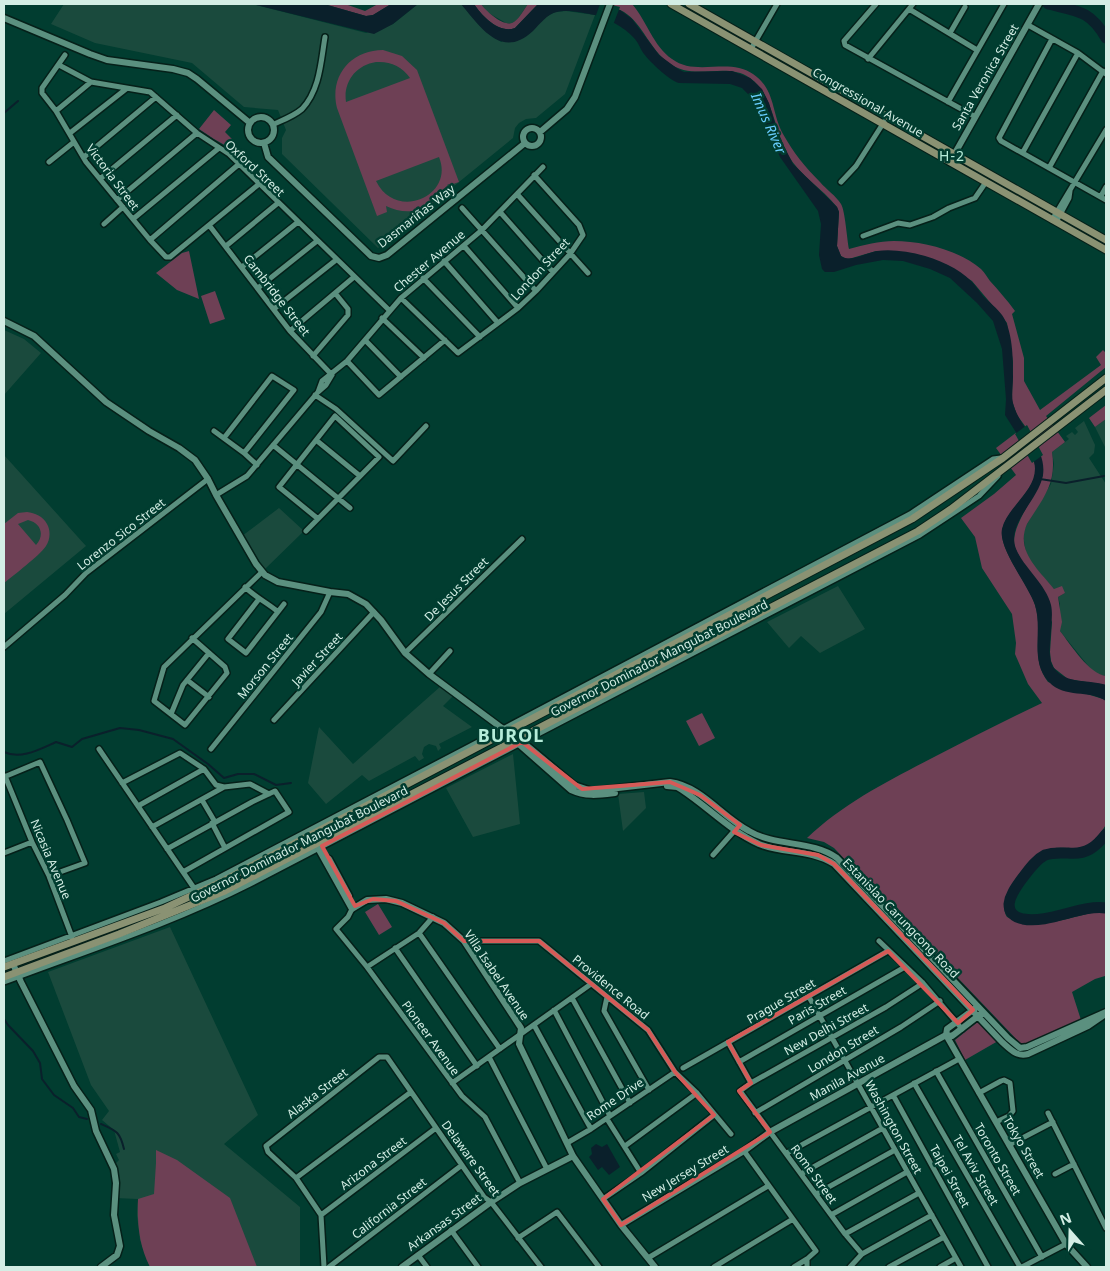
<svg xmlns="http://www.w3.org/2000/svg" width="1110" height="1271" font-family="'Noto Sans',sans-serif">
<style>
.built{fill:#1a4a3d}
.green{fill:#6e4055;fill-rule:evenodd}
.water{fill:#0a202b}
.pier{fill:#013d30}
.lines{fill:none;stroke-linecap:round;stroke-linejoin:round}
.stream{stroke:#0a202b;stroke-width:2}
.river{stroke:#0a202b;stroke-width:11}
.minor-casing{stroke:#052019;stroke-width:8}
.tertiary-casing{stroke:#052019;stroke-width:9}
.secondary-casing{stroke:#052019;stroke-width:9}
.minor{stroke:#5b907f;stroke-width:5}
.tertiary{stroke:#5b907f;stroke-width:6}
.secondary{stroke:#8a9273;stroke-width:7}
.marked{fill:none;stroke:#d65a57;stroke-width:4;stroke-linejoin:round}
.labels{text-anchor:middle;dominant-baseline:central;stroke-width:5;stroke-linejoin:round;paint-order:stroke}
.street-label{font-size:12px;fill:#d4eee5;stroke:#013d30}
.water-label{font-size:14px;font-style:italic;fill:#68cdfe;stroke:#013d30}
.neighbourhood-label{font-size:14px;letter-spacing:1px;fill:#b5ecd9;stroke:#013d30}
.district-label{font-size:18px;font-weight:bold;letter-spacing:1px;fill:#b5ecd9;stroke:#013d30}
</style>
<rect width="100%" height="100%" fill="#013d30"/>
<path class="built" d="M64 4H252L366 33 393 24 418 4H461L480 26 501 42 555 12 566 11 595 15 565 94 536 118 526 119 519 123 515 128 513 138 378 248 282 154V138L286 130 278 110 244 107 192 63 95 43 51 24Z
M481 4H528L517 20 512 23H506L487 12Z
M4 330 24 339 41 353 4 395Z
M1106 419V449L1095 427Z
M1084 421 1095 445 1094 453 1089 458 1106 484V676L1097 674 1090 668 1060 631V604L1058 597 1065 593 1054 589 1031 563 1026 553 1024 541V530L1027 524 1051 484 1054 464 1052 452 1069 439 1066 436 1072 432 1075 435 1078 432 1075 428Z
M4 455 86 546 4 614Z
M279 508 304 531 265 569 242 536Z
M838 586 865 629 820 653 801 636 789 648 767 622Z
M441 686 454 695 443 706 472 727 439 744 441 748 438 751 436 746 429 744 424 747 422 754 424 758 419 761 415 756 369 781 362 775 326 804 308 783 319 727 353 764Z
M513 754 520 824 473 837 446 788Z
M644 792 646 808 623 831 618 794Z
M170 927 258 1115 224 1144 300 1207V1267H150L140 1240 137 1215 138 1199 115 1198 113 1166 119 1160 116 1154 120 1152 114 1130 102 1120 109 1111 91 1085 48 972Z"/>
<path class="green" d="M324 4H345L365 11 378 4H391L373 15 366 16Z
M474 4H481C486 11 502 26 512 23 519 20 524 9 528 4H538L515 28C499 34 482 16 474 4Z
M599 4H632C647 21 653 46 672 59 696 77 729 57 753 74 776 90 771 112 783 134 793 152 805 167 820 182 826 189 836 196 841 204 845 210 847 239 849 249 864 245 879 241 894 241 922 241 959 250 981 269 985 273 987 277 990 281 999 291 1007 300 1015 311L1012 314 1024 358V381L1040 410 1101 365 1096 357 1103 350 1106 353V367L1046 416 1065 442 1052 452C1057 484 1043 498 1027 524 1015 551 1039 570 1054 589L1062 586 1065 593 1058 597 1062 622 1060 631C1071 645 1089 674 1106 676V685L1068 679 1054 668 1051 661 1050 652 1052 622 1015 548C1009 526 1036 498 1043 475L1025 426 1017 415 1012 401 1013 362 1007 323 1004 319 972 281 947 265 915 254 876 251 852 258 847 259 841 256 837 246 839 212 837 207C822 188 800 176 788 155 774 130 773 94 750 78 726 61 694 82 669 63 650 50 643 24 624 12 617 8 607 6 599 4Z
M383 50 402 56 417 70 459 182 450 185 448 184C437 209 410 218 386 206L387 212 377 216 337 108C329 76 351 50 383 50ZM376 62C390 61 402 66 410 78L346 102C343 82 356 65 376 62ZM439 157C455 196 396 222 376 181Z
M214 110 231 125 225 132 234 141 228 147 214 139 199 129Z
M189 251 199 299 177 290 156 273 182 253Z
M215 291 225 319 210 324 201 296Z
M1106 405V419L1095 427 1089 418Z
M1017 432C1022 442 1030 452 1034 462 1044 488 999 512 1002 536 1004 556 1028 584 1035 605 1044 633 1029 655 1048 682L1103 699 1106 701C1106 733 1106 765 1106 797 1106 805 1109 817 1106 824 1104 829 1098 836 1094 840 1079 856 1064 843 1047 850 1030 857 994 897 1007 917 1030 929 1055 922 1079 916 1088 914 1097 910 1106 913V994L1105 976 1095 979 1072 992 1081 1020 1026 1044 1020 1043 834 848 824 842 807 838C845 802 890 780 936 756 971 738 1006 720 1042 703L1028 684 1015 654 1016 643 1012 614 982 568 975 537 961 518 994 494 1016 475 996 448Z
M27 512C35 513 43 516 47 524 51 531 50 540 46 546 39 556 14 575 4 583V524L18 513ZM28 520C41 523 45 535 36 545L18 524Z
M702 713 715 738 699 746 686 721Z
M378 904 392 927 379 935 365 912Z
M979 1021 998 1041 965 1060 955 1040Z
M156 1150 177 1160 230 1198 257 1267H150C139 1246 137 1222 138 1199L154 1194 156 1163Z"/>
<path class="water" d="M252 4H324L366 16 373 15 391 4H418L393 24 374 34Z
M461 4H474C482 16 499 34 515 28L538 4H599L620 10 632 19 659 55 678 69 684 72 732 71 750 78 762 89 769 103 778 134 793 164 837 207 839 212 837 246 841 256C851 263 865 253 877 251 905 247 951 260 971 281 976 286 979 291 983 296 989 302 997 308 1002 315 1013 331 1013 358 1013 377 1013 385 1011 395 1013 403 1019 428 1047 447 1043 475 1039 498 1013 518 1014 540 1015 561 1046 582 1051 605 1055 623 1044 655 1054 668 1066 685 1089 679 1106 685V701C1089 689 1065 699 1049 682 1029 661 1043 631 1035 605 1028 585 998 548 1002 529 1008 504 1041 489 1034 461L1005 415 1006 399 1002 349 993 321 977 303 950 278 930 269 903 261 883 260 856 265 834 272H825L822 269 819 255 821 224 818 211 780 157 760 112 749 95 742 88 730 84 679 83C670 81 650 62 644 54 640 49 639 43 634 38 624 27 609 19 595 15 584 13 568 9 557 12 547 14 540 24 533 31 502 60 481 28 461 4Z
M596 1144 602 1147 607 1144 620 1167 609 1175 602 1167 598 1170 589 1157 592 1154 591 1148Z"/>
<path class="pier" d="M600 4H608L620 7 613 25 595 18Z
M1027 425 1043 455 1032 463 1015 434Z"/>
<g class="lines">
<path class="stream" d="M4 113 18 101
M1040 479 1066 483 1104 476
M4 752C21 760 40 749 56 742L72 747 82 739 120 728 139 730 173 739 208 764 224 778 238 774H254L276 785 291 783
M4 1007V1019L8 1025 33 1051 40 1063 42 1079 54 1095 73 1108 79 1117 87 1119
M101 1124C117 1131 120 1132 124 1149"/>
<path class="river" d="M1048 4C1077 11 1090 10 1106 38
M1106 834C1096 847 1086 855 1068 853 1060 853 1053 852 1045 855 1035 860 1028 871 1021 880 1016 887 1010 895 1009 904 1009 913 1014 917 1023 919 1049 924 1082 904 1106 908"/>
<g class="minor-casing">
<path id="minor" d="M876 4 844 41 845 45 974 116
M909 9 977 50
M1028 25 1078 53 1106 74
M950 33 965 7
M1052 39 999 138 1001 141 1106 200
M751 49 777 4
M65 55 42 88V93L56 111 86 162 150 240 166 257H170L259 184
M868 59 913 4
M59 65 91 82 150 92 197 133 229 154 389 310
M948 102 1004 4
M56 111 91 82
M274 124C283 120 294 116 302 109 320 90 321 61 325 37
M70 133 126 89
M1023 152 1078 53
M84 157 156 97
M49 162 74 142
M1049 168 1103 71
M100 179 177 115
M841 182 856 166 884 122
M517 194 588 273
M1101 196 1106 187
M117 200 197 133
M462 208 536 291
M500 212 553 272
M133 219 219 148
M1052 220 1106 130
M1056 222 1069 198 1070 191
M104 224 123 207
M209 225 290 331 332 375
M863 236 898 223 910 225 933 217 949 208 975 198 986 182
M150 240 239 164
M226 246 278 203
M464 246 518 308
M444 261 498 323
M242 267 298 222
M423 278 480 337
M258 288 317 241
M401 298 458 353 518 308 536 291 570 254 583 235 579 225 534 175
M274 309 336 260
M382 318 424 358
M290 331 354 277
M365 340 401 377
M313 356 348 315V309L335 293
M347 361 379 395 445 340
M318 392 322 381 347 361 401 298 482 230 543 167
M315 395 336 409 393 461 426 426
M214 431 244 453 257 465
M224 438 272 376 294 390 244 453
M316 440 360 476
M273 445 350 508
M216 495 247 476 318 392 326 385 332 375
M306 531 379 457 335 416 279 487 317 518
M245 587C255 597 266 602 277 611
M259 599 228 639 246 653 284 604
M192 638 225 667 227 673 185 725 154 701 164 667 262 572
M4 647 65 595 86 573 208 479
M405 653 522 539
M429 674 450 651
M187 680 209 697
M171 714 183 685 209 653
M274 720 374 612
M99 749 196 891
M211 749 321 612 330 592
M5 776 32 842 49 876 72 937
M4 777 40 762 67 820 85 863 49 876
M122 783 180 753 204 769 216 785 224 787 250 784 269 794
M202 800 215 822
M138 806 204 769
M212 823 225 848
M152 827 224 787
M167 849 252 802 275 791 289 812 183 872
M4 853 32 842
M713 855 736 829
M352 909 348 917 336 929 367 967 462 1096 485 1117 520 1183
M419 933 500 1049
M464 941H539L648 1030 675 1072 697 1093 731 1134
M879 941 923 983 962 1029
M395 948 477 1066
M4 961 161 902 216 879 503 729 910 514 993 459 1001 458
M367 967 419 933 433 917
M4 982C86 951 171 924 250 884L920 535 979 496 998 476
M607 997 604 1011 649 1090
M809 997 961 1267
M572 998 630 1103
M554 1010 610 1116
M534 1025 591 1129
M728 1042 751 1083
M489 1057 547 1169
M739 1062 905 967
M683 1068 888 951
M936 1071 1042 1257
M452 1083 591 984
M914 1083 1020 1267
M979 1093 1001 1081 1004 1080 1010 1083 1013 1111 1009 1116 996 1122
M893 1095 988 1267
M755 1113 901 1027 940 1001
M1048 1113 1106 1228
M607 1119 641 1173
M567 1143 591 1129 675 1072
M1009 1145 1053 1122
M625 1146 697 1093
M744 1151 816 1251 807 1259V1267
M787 1153 959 1059
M801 1174 883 1128
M1055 1174 1074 1164
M296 1178 411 1092
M816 1194 895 1150
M603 1199 641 1173 714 1115
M321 1215 436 1128
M831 1215 907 1172
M451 1230 478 1267
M845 1234 919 1193
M518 1238 557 1212 599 1267
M862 1254 845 1234 740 1091 751 1083 886 1007 923 983
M418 1255 427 1267
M648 1258 768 1186
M324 1267 321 1215 296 1178 268 1152 266 1146 379 1057H387L484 1197 491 1202 541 1267
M329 1267 462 1165
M714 1267 793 1219
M794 1267 807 1259
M850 1267 862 1254 932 1215
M889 1267 944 1237
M940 1267 956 1258
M1022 1267 1066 1244"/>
</g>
<g class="tertiary-casing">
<path id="tertiary" d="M4 18 90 54 107 60 173 69 188 73 197 79 250 123
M248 130a13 13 0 1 1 26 0a13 13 0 1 1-26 0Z
M523 137a9 9 0 1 1 18 0a9 9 0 1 1-18 0Z
M540 132 567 109 575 97 610 4
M264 143 268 157 371 256 379 258 387 255 525 143
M950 162 1039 4
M4 321 34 336 106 402 149 431 179 448 195 460 208 479 216 495 256 564 265 575 278 582 330 592 348 594 366 604 381 620 405 653 429 674 499 726 518 738 574 785 592 791 670 782C701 786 722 817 749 831 776 847 812 840 837 858L1008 1038 1020 1048 1027 1047 1106 1012
M513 739 571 790C586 797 599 795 615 793
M667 786 677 787 682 790C708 807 730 831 759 844 783 854 811 849 834 864L1002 1042C1011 1050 1017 1057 1028 1054L1088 1026 1104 1015
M313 835 318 848 352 909 367 900 386 899 402 903 444 923 464 941 521 1028 519 1044 573 1156 621 1225 655 1267
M329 859 349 896
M13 964 21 982 74 1086 91 1110 96 1131 114 1169 116 1183 114 1215 120 1246 117 1255 101 1267
M946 1035 1066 1244 1087 1267
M946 1035 952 1036 982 1013
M621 1225 744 1151 770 1132 946 1035 947 1029 977 1007
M402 1267 491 1202 520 1183 573 1156"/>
</g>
<g class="secondary-casing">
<path id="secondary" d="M671 4 1106 250
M689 4 1106 240
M4 967 165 908 219 883 912 519 1003 458 1106 378
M4 977 119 934 225 891 918 531 951 509 1106 390"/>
</g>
<use href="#minor" class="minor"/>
<use href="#tertiary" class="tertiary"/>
<use href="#secondary" class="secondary"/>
</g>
<path class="marked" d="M522 742 582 789 670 782 700 795 740 825 734 832 761 845 818 855 834 864 973 1010 958 1023 888 951 728 1042 751 1083 739 1091 770 1132 621 1225 603 1199 714 1115 675 1072 648 1030 539 941H464L444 923 396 901 373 899 355 906 322 846Z"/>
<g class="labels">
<g class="street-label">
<text transform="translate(985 77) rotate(-60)">Santa Veronica Street</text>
<text transform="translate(868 102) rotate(30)">Congressional Avenue</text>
<text transform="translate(255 168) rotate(43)">Oxford Street</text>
<text transform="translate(113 177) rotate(53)">Victoria Street</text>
<text transform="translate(416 216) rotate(-38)">Dasmariñas Way</text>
<text transform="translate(429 261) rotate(-40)">Chester Avenue</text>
<text transform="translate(540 269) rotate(-47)">London Street</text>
<text transform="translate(277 295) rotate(52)">Cambridge Street</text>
<text transform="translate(121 534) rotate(-38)">Lorenzo Sico Street</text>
<text transform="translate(456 589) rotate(-45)">De Jesus Street</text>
<text transform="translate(659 658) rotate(-27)">Governor Dominador Mangubat Boulevard</text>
<text transform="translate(317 659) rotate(-47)">Javier Street</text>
<text transform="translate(265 666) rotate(-51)">Morson Street</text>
<text transform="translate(299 844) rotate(-27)">Governor Dominador Mangubat Boulevard</text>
<text transform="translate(51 859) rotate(67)">Nicasia Avenue</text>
<text transform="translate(901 918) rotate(46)">Estanislao Carungcong Road</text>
<text transform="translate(497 975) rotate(56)">Villa Isabel Avenue</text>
<text transform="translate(611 987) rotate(39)">Providence Road</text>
<text transform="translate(781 1001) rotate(-30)">Prague Street</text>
<text transform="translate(817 1005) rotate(-30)">Paris Street</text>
<text transform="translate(826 1029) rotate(-29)">New Delhi Street</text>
<text transform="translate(431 1038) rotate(54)">Pioneer Avenue</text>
<text transform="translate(843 1049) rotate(-31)">London Street</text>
<text transform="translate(847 1077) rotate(-29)">Manila Avenue</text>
<text transform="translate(317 1093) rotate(-38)">Alaska Street</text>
<text transform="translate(615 1099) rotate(-34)">Rome Drive</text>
<text transform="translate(894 1127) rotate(61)">Washington Street</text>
<text transform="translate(1024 1147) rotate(60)">Tokyo Street</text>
<text transform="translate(471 1158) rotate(54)">Delaware Street</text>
<text transform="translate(998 1159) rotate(60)">Toronto Street</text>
<text transform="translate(373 1163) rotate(-37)">Arizona Street</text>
<text transform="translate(976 1170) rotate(60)">Tel Aviv Street</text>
<text transform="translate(685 1173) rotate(-31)">New Jersey Street</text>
<text transform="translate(814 1174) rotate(54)">Rome Street</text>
<text transform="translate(950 1176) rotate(61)">Taipei Street</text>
<text transform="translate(389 1208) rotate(-38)">California Street</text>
<text transform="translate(444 1222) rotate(-36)">Arkansas Street</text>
</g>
<g class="water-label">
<text transform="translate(769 123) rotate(66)">Imus River</text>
</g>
<g class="neighbourhood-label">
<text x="952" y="155">H-2</text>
</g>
<g class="district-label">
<text x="511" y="735">BUROL</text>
</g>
</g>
<rect width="1110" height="1271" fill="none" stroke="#d4eee5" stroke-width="10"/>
<g transform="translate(1070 1231) rotate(340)" stroke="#013d30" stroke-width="4" paint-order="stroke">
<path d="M0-4L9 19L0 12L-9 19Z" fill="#d4eee5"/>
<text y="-8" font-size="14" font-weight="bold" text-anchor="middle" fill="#d4eee5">N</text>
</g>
</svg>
